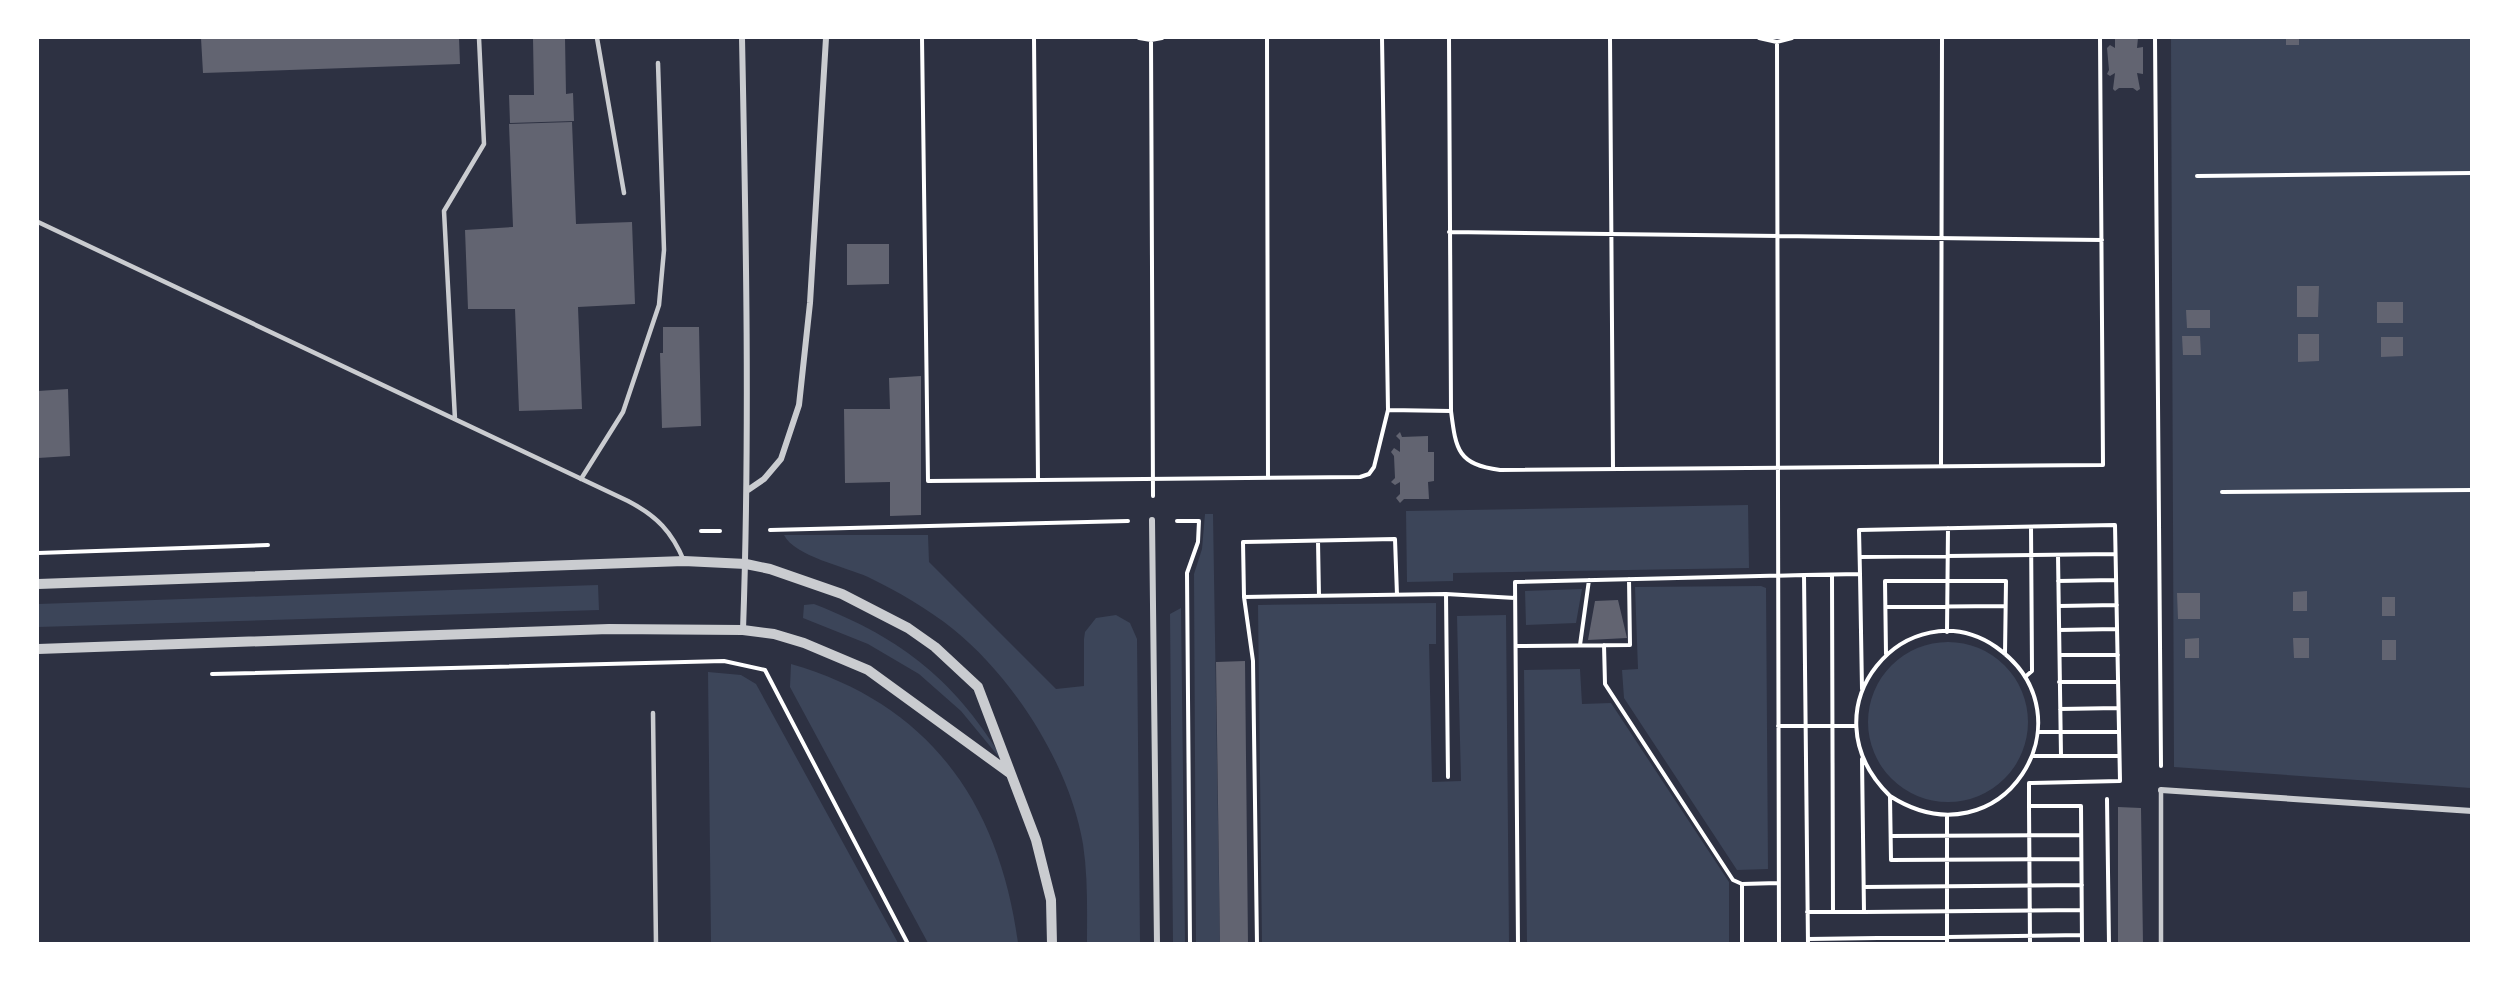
<svg xmlns="http://www.w3.org/2000/svg" width="2509" height="981" font-family="Montserrat,sans-serif">
<style>
.green{fill:#3c4559}
.building{fill:#626471}
.lines{fill:none;stroke-linecap:round;stroke-linejoin:round}
.path{stroke:#fff;stroke-width:4}
.service{stroke:#caccd0;stroke-width:4.5}
.minor{stroke:#caccd0;stroke-width:6}
.tertiary{stroke:#caccd0;stroke-width:10}
</style>
<rect width="100%" height="100%" fill="#2d3142"/>
<path class="green" d="M2171 38H2471V788L2174 767Z
M1748 505 1749 568 1453 573V581L1407 582 1406 511Z
M1205 514H1213L1220 944 1196 943 1194 574 1202 549Z
M784 535H928L929 562 1056 689 1084 686V639L1085 632 1096 618 1116 615 1130 623 1137 639 1140 943H1087C1087 910 1088 877 1083 844 1070 766 1014 678 953 629 928 609 897 591 868 577 846 567 794 556 784 535Z
M598 585 599 610 38 627V604Z
M1761 586 1766 588 1768 869 1737 870 1624 698 1622 670 1638 669 1635 587Z
M1582 589 1576 623 1526 625 1525 591Z
M1436 603V644H1429L1432 782 1461 781 1457 616 1506 615 1509 943H1262L1258 605Z
M814 604C906 640 958 683 1008 768L961 711 919 674 868 644 803 618 804 605Z
M1181 608 1185 943 1173 944 1170 614Z
M1868 722a80 80 0 1 1 160 0a80 80 0 1 1-160 0Z
M791 664C930 704 999 803 1018 943H928L790 687Z
M1580 669 1582 704 1611 703 1729 882V943H1527L1524 670Z
M708 672 741 675 756 684 898 943H711Z"/>
<path class="building" d="M201 38H459L460 64 203 73Z
M533 38H565L566 94 573 93 574 121 510 123 509 95H534Z
M2115 38H2138L2137 48 2143 47V74L2137 73 2140 89 2137 91 2133 88H2119L2115 91 2113 89 2115 73 2110 76 2107 74 2109 70 2107 48 2110 45 2115 48Z
M2286 38H2299V45H2286Z
M572 122 576 224 632 222 635 304 578 307 582 409 519 411 515 309H468L465 230 513 227 509 124Z
M847 244H889V284L847 285Z
M2297 286H2319L2318 317H2297Z
M2377 302H2403V323H2377Z
M2186 310H2210V328H2187Z
M663 327H699L701 426 662 428 660 353H663Z
M2298 334H2319V361L2298 362Z
M2182 336H2200L2201 355H2183Z
M2381 337H2403V356L2381 357Z
M921 376V515L890 516V482L845 483 844 409H890L889 378Z
M68 389 70 456 38 458V391Z
M1400 432 1402 437 1428 436V452H1434V481L1428 482 1429 499H1404L1400 503 1396 498 1400 494V482L1395 485 1391 482 1395 478 1394 456 1391 452 1394 448 1400 452V440L1396 436Z
M2307 591V611H2293V592Z
M2177 593H2200V619H2178Z
M2382 597H2395V616H2382Z
M1618 600 1627 638 1588 640 1595 601Z
M2199 638V658H2185V639Z
M2293 638H2309V658H2294Z
M2382 640H2396V660H2382Z
M1245 661 1248 944H1220L1216 662Z
M2118 807 2141 808 2143 944H2118Z"/>
<g class="lines">
<path class="path" d="M922 38 928 481 1360 477 1369 474 1374 467 1388 410 1451 411
M1034 38 1038 479
M1139 38 1151 40 1162 38
M1267 38 1268 478
M1382 38 1388 410
M1449 38 1451 411C1456 451 1458 464 1500 470L2103 465 2100 38
M1610 38 1613 469
M1759 38 1777 42 1792 38
M2155 38 2161 766
M1151 40 1153 496
M1777 42 1779 944
M2197 176 2472 173
M1449 232 2102 240
M1941 466 1942 38
M2222 492 2472 490
M1177 521H1199L1198 542 1187 573 1190 944
M770 530 1128 521
M701 531H720
M1318 541 1319 596
M38 553 268 545
M2058 555 2061 756
M1860 557 2115 554
M1860 574 1859 530 2115 525 2120 781 2029 783V806
M1832 575 1833 912
M2058 581 2115 580
M1446 594 1448 777
M1244 597 1243 542 1395 539 1397 595
M2059 606 2117 605
M1886 607 2005 606
M2059 630 2117 629
M1947 632 1948 528
M1580 645 1589 580
M1604 645 1605 684 1733 880 1742 884 1778 883
M1516 646 1630 645 1629 579
M1886 654 1885 581H2006L2005 654
M2060 655H2118
M212 674 724 661 765 670 908 944
M2025 677 2032 671 2031 527
M2059 682H2118
M2060 709 2118 708
M1778 726H1856
M2038 732H2119
M2032 756H2119
M1890 796C2001 867 2096 717 1996 647 1909 587 1800 708 1890 796L1891 860 2081 859
M2107 799 2109 944
M1891 836 2081 835
M1864 887 2082 885
M1807 912H1864L1862 759
M1864 912 2081 910
M1808 939 2082 935
M1257 944 1253 661 1244 597 1446 594 1515 598
M1518 944 1515 582 1804 575
M1742 944V884
M1808 944 1804 575 1860 574 1862 689
M1947 944V815
M2030 944 2029 806H2081L2082 944"/>
<path class="service" d="M597 38 624 193
M38 222 628 501C657 516 672 532 684 561
M455 419 444 211 484 144 479 38
M581 479 623 412 659 305 664 250 658 63
M653 713 656 944
M2161 790V944"/>
<path class="minor" d="M742 38C746 235 750 432 743 630
M748 490 764 479 781 459 799 405 810 303 826 38
M1152 520 1157 944
M2161 790 2472 811"/>
<path class="tertiary" d="M38 584 684 561 746 564 770 569 842 594 908 628 935 647 978 687 1036 840 1051 900 1052 944
M38 649 609 629 743 630 774 634 804 643 868 670 1011 774"/>
</g>
<rect width="2509" height="981" fill="none" stroke="#ffffff" stroke-width="78"/>
</svg>
